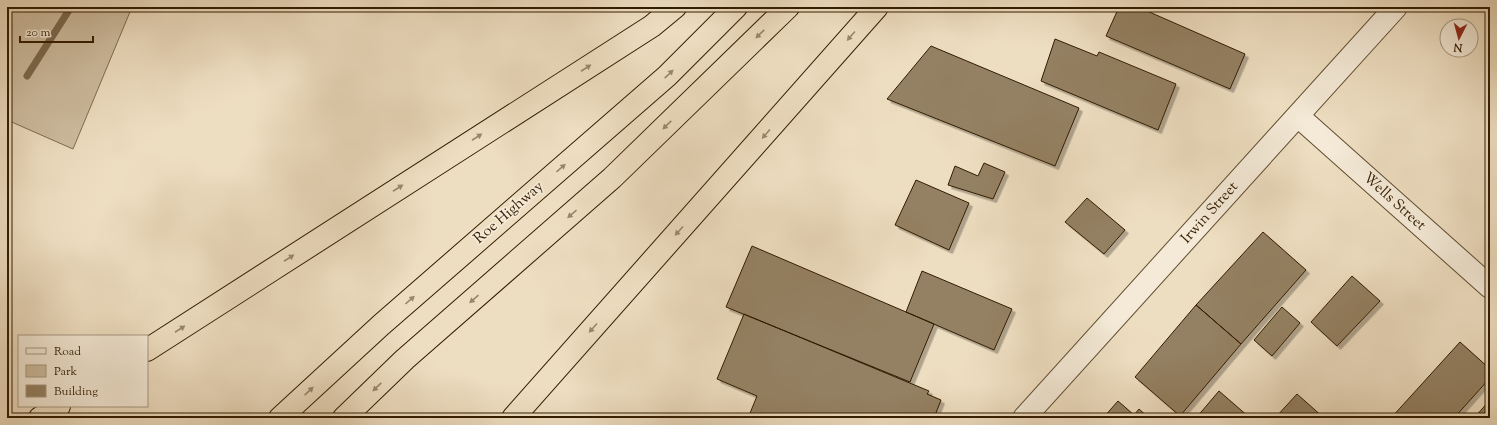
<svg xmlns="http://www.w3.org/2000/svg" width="1497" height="425" font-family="'Sorts Mill Goudy',serif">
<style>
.green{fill:#cebda0;stroke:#806c50}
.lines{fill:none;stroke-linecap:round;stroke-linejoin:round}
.stream{stroke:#7c694c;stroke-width:7}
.building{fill:#948164;stroke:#321c00;filter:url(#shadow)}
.minor-casing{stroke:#614c30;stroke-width:24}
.motorway-casing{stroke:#321c00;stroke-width:24}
.minor{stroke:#f4ead7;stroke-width:22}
.motorway{stroke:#eedec1;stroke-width:22}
.oneway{fill:#99876a}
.labels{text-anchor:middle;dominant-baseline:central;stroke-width:3.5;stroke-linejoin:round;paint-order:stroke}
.street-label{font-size:15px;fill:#321c00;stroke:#f4ead7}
</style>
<defs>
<filter id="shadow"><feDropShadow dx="3.5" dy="3.5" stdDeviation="0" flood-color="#0004"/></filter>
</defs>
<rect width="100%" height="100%" fill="#eedec1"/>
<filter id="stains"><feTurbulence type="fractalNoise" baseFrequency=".005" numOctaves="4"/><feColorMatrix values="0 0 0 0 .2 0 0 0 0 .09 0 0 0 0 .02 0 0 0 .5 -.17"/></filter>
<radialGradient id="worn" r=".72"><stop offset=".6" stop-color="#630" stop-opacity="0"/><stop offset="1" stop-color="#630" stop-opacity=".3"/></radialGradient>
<path class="green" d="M9 7H132L73 149 7 120V15Z"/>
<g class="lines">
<path class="stream" d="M27 76 71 7"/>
</g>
<path class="building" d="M1119 7H1138L1245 54 1230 89 1106 36Z
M1055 39 1097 56 1099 52 1176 84 1158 130 1041 81Z
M931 46 1079 108 1055 166 887 99Z
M984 163 1005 172 993 199 948 185 955 166 978 176Z
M916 180 969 203 949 250 895 225Z
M1087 198 1125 230 1104 254 1065 222Z
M1263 232 1306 270 1241 344 1196 305Z
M752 246 934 324 910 382 726 307Z
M922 271 1012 309 994 350 906 312Z
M1352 276 1380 301 1337 346 1311 322Z
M1196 305 1241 344 1180 416 1135 377Z
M1282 307 1300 323 1272 356 1254 340Z
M744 314 929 391 927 394 941 400 934 418H748L757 396 717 379Z
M1460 342 1490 369V378L1454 418H1391Z
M1219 391 1250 418H1196Z
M1297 394 1324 418H1275Z
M1490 400V418H1474Z
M1118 401 1134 415 1139 409 1149 418H1103Z"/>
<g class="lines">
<g class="minor-casing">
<path id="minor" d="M1298 116 1490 287
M1024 418 1396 7"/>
</g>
<g class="motorway-casing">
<path id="motorway" d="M147 350 652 26 675 7
M40 418 59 406
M280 418 381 325 667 76 736 7
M344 418 405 359 612 178 788 7
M513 418 877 7"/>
</g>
<use href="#minor" class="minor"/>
<use href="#motorway" class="motorway"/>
</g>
<defs><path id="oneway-solid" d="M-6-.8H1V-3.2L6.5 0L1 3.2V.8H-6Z"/></defs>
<g class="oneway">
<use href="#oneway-solid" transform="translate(760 34) rotate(136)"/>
<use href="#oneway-solid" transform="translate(851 36) rotate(131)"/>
<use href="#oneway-solid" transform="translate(586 68) rotate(-33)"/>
<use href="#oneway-solid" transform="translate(669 74) rotate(-44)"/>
<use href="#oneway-solid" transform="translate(667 125) rotate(136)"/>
<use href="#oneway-solid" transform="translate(766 134) rotate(131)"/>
<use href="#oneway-solid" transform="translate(477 137) rotate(-33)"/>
<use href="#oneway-solid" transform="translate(561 168) rotate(-41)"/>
<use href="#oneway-solid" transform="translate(398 188) rotate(-33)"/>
<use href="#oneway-solid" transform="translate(572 214) rotate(139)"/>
<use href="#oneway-solid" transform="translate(679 231) rotate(132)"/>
<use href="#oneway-solid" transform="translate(289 258) rotate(-33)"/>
<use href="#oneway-solid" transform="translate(474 299) rotate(139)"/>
<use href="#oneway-solid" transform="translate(410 300) rotate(-41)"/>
<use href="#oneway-solid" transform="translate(593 328) rotate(132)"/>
<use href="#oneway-solid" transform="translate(180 329) rotate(-33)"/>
<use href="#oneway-solid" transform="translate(377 387) rotate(136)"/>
<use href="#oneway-solid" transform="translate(309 391) rotate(-43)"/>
</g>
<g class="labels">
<g class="street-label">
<text transform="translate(1394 202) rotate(42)">Wells Street</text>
<text transform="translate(509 213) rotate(-41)">Roe Highway</text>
<text transform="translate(1210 213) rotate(-48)">Irwin Street</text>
</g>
</g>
<rect width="1497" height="425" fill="none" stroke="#eedec1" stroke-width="24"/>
<rect x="8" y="8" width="1481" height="409" fill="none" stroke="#321c00" stroke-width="2"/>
<rect x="12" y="12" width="1473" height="401" fill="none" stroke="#321c00"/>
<rect x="18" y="335" width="130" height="72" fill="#f4ead7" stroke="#a69881"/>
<rect x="26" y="348" width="20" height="6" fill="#f4ead7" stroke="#a69881"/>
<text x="54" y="355" font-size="12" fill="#321c00">Road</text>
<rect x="26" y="365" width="20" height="12" fill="#cebda0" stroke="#a69881"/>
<text x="54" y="375" font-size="12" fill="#321c00">Park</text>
<rect x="26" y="385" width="20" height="12" fill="#948164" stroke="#a69881"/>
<text x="54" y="395" font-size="12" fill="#321c00">Building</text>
<g transform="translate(1459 38) rotate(186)"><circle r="19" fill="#f4ead7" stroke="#a69881"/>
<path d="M0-3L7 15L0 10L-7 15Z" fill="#8f2418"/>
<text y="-6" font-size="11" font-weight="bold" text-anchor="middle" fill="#321c00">N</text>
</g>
<path d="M20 36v6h73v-6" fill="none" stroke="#321c00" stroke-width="2"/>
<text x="26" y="36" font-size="12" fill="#321c00" stroke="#f4ead7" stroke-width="3" paint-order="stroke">20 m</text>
<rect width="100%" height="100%" filter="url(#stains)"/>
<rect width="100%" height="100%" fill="url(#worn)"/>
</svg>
